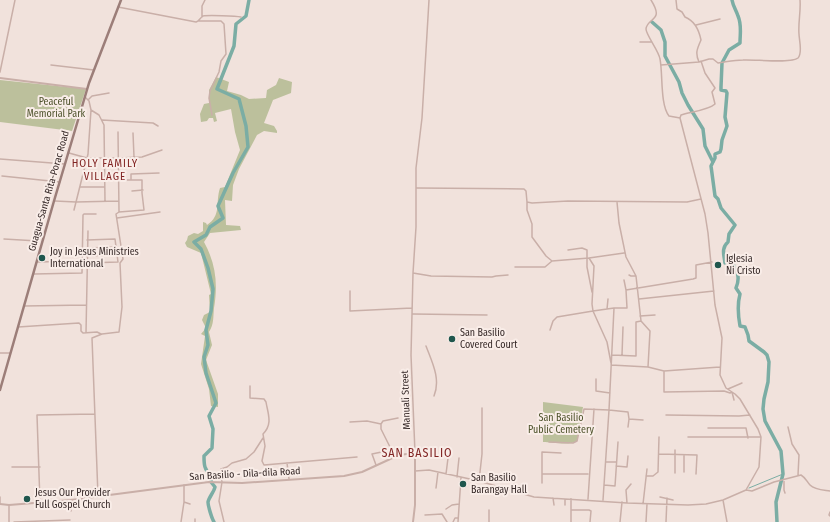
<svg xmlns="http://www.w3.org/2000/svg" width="830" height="522" font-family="'Fira Sans Condensed',sans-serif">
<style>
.green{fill:#bcc09c}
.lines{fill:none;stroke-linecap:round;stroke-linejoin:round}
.stream{stroke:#7bada4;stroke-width:1}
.river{stroke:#7bada4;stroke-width:3.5}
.minor{stroke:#c9afa8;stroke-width:1.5}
.tertiary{stroke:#c9afa8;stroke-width:2}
.secondary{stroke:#9c7e79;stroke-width:2.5}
.poi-dot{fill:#1f564d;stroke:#f9ede8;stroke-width:1.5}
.labels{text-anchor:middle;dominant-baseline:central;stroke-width:4;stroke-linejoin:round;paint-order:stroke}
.park-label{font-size:10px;fill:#4e532c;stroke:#f9ede8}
.street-label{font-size:10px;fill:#362928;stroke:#f9ede8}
.poi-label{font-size:10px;fill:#362928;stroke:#f9ede8;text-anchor:start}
.neighbourhood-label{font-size:11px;letter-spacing:1px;fill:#822524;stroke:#f9ede8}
.quarter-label{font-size:12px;letter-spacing:1px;fill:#822524;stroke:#f9ede8}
</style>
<rect width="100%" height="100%" fill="#f1e2dc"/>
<path class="green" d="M216 77 229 82 227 91 241 95 249 99 266 98 267 90 276 85 279 78 292 82 291 93 273 100 264 123 274 126 277 131V133L264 131 257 135 239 169 233 185 232 201 225 200 226 225 240 226 241 230 210 233 204 242C216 264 218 284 214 308 213 318 214 324 209 332L212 345 206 360 218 394V407L211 406 209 389 201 364 205 336 201 334 206 328 202 320 204 315 210 312 209 295 211 294 201 253 187 247 185 243 187 240 188 236 194 233 198 234 203 231V222L206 223 207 225C222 215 215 203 220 188L225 187 240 150 235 132 231 109 215 113 217 121 214 122 213 118H209L207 121 201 122 200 114 204 104 209 103V90Z
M0 80 86 89 72 131 0 122Z
M543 402 583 407 577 441C569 446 552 442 543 442Z"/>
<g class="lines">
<path class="stream" d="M749 488 783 474"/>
<path class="river" d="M732 0C733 6 736 10 738 16 742 25 740 33 740 43L729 50 722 63 721 87V90L726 91 727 93 725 117 727 126 722 140 721 149 720 152 715 154V158L711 166 715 196 718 199 721 208 735 225 729 234 728 242C721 248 724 255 725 263L733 264C738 273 740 278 736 288L740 294C737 305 738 315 740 326L745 327 748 335 749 341 764 352 767 355 769 362 768 382 764 399 763 409 765 421 781 451 783 474 776 502 777 522
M652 22 661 30 665 42V56L679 82 682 93 688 105 703 129 705 146 713 162
M214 522C212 519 208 506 208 502 209 497 214 492 215 487L211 482V475C204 470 204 464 204 456L212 448 213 429 209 416 216 403 206 373 204 357 208 345 206 330 211 311 213 289 208 268 201 249 194 242 206 235 210 227 223 218 218 206 233 173 248 147 246 126 239 99 217 89 234 46 236 24 246 16 249 0"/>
<path class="minor" d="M651 0C665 22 647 17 646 29 646 35 659 51 660 59 663 74 660 105 669 116L680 118 681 115C690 112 709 110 715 104L712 92 715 88 705 73 701 61
M676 0 677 9 682 12 685 17C695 21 699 30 701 40 697 49 695 53 699 62
M118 7 196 22C199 21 200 18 203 16 208 15 236 16 241 17
M202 17V6L205 0
M198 21H221L224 24 226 54 221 61 219 72 210 91 209 98 212 115
M696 25 720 19
M640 42H652
M51 65 94 70
M661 65 699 62 709 59H713L718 63C726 62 734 60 743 60 753 59 790 64 798 58 803 53 799 40 799 34 798 23 801 11 800 0
M0 72 15 0
M89 99 92 96 109 93
M91 110 99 115 104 125 105 201
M102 120 153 123 158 126
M133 133 134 157
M69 153 87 158H119L142 157 162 150
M0 159 65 164
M2 176 60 182
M131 180V174L159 173
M80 187H104
M417 188 524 189 526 191 527 202 532 203 568 201 687 202 701 199
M132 191 143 190
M55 201 76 202 119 201
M527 202V210L532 224V237L546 256 552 261 589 258 624 253
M617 202 619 223 626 257 636 276 641 321 650 331 648 367
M74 210 88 154 91 110 89 101 85 97
M119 212 144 210 142 193V180H127
M117 218 160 212
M4 239 38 241 41 235
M87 248 116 247
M568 250 582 248 587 250V267L592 292
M87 256 117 255
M589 258 594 266 592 304 593 311 614 308
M37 262 82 261
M87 263 118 262 115 239 87 240
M515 267H545L552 261
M413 273 431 276 492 277 496 276 508 275
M34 274 82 273 83 215 84 214H96
M629 275 631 276H636
M624 280 626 290
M350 291V311L412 308
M639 299 714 291
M24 306 86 305
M607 309 608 299
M413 314 487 315
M640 316 655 315
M18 327 79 323 81 325V331L83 333 97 332 101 334
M550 330 553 321 557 317 593 311 607 342 611 363
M86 333 88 231
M426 346C432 362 441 379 434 396
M0 353H10
M612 355 636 356V322L641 321
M622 355 623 327
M611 365 648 367 664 371 720 367
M664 371V392L724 391 730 393 732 392 734 400
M596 379V391L610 393
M250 386V398L264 399 266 402C268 414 273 424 263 434L265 446 262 461 264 465 357 457
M728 389 742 383
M666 415 739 416 750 415
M643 420 629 419 628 412 609 410 614 308H627L626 290 693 279 696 278V265L712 262
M350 422 367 421 381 424V429L395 457
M381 424 383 421 398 418
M628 427 629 419
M788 427 792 444 799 455 798 475
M708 428H746L748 438
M688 437H761
M549 442 573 443 577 441 584 409 609 410 603 500
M415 453 411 355 413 273 416 227V168L422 118 429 0
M659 454 697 455 696 474
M684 455V472
M606 462H616
M287 463 289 479
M376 465 372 454 391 450
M616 466 627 467 628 456
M12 467H40
M415 471 429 470 479 481 534 497 627 503 688 505 706 504 723 500 746 490 759 467 761 437 758 429 740 399 735 394 726 388 720 375 722 338 715 305 708 233 705 214 680 118
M675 473V450
M446 474 448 458
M542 474H588
M646 476H653L658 472 659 437
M457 477 459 458
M784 479V490L785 493
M479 481 482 454V408
M542 483V452L561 453
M604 485 615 486 618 442
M436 488 438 472
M746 490 752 491 774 482 801 475C806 478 807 482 810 485 815 490 824 490 830 491
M513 491 514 483
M98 496 92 338 102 334 119 332 122 307 120 263 123 259 116 214 119 212V211L118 132
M660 497 673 500
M553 498 554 505
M565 499V505
M571 499V522
M588 499 594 409
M71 500V511
M723 500 727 522
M184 502 190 504
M40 503 37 415 95 414
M627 503 626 490 631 484
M0 504V497
M643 504 647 469
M9 505V522
M446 509 452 505 459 504
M571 510H589L591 511 590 522
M830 512 829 515 830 516
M425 515 442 514 447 522
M14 522 70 520
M181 522 184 502V485
M195 522V519
M224 522 219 501 222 482 221 469 227 467 232 463 246 459 254 452 263 438
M453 522 455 518H458
M458 522 461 478
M489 522V510
M620 522 622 502
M646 522 647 504
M666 522 667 498"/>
<path class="tertiary" d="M0 78 87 89
M0 504 9 505 71 500 209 482 242 483 344 476 362 472 399 455 415 453V505L413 522"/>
<path class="secondary" d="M0 390 54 201 89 83 121 0"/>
</g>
<g class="poi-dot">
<circle cx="42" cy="258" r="4"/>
<circle cx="718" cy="265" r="4"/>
<circle cx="452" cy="339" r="4"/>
<circle cx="463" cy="484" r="4"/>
<circle cx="27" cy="499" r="4"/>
</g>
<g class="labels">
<g class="park-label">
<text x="56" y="102">Peaceful<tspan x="56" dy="12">Memorial Park</tspan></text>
<text x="561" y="418">San Basilio<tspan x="561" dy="12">Public Cemetery</tspan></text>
</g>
<g class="street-label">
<text transform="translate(49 191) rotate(-74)">Guagua-Santa Rita-Porac Road</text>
<text transform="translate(406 400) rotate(-92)">Manuali Street</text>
<text transform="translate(245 474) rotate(-3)">San Basilio - Dila-dila Road</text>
</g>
<g class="poi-label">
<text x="50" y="252">Joy in Jesus Ministries<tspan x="50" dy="12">International</tspan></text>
<text x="726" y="259">Iglesia<tspan x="726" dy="12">Ni Cristo</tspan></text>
<text x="460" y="333">San Basilio<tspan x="460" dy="12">Covered Court</tspan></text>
<text x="471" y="478">San Basilio<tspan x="471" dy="12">Barangay Hall</tspan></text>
<text x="35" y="493">Jesus Our Provider<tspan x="35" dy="12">Full Gospel Church</tspan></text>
</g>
<g class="neighbourhood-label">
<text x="105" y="163">HOLY FAMILY<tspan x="105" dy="13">VILLAGE</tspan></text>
</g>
<g class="quarter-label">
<text x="417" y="453">SAN BASILIO</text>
</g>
</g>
</svg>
